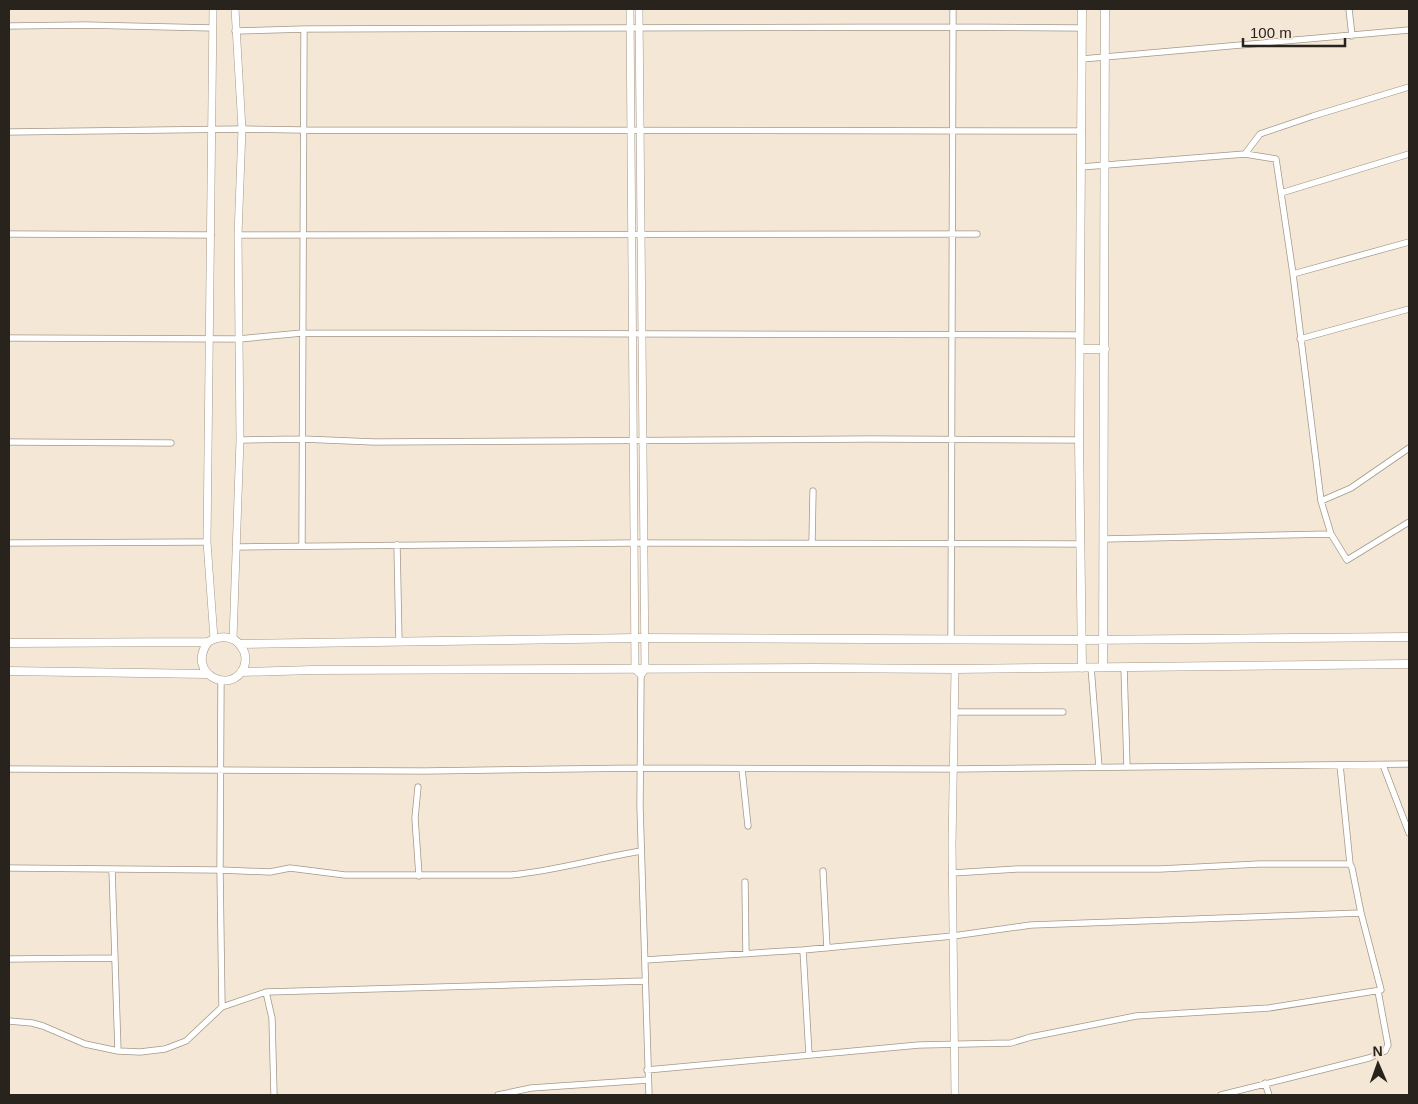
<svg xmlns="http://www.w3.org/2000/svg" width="1418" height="1104" font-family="Arial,sans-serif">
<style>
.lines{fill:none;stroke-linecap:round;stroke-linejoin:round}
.minor-casing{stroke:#a49888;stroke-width:7}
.tertiary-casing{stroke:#a49888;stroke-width:8}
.secondary-casing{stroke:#a49888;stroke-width:9}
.minor{stroke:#fff;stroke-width:5.5}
.tertiary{stroke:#fff;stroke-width:7}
.secondary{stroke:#fff;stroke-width:8}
</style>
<rect width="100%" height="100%" fill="#f4e7d6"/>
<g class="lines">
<g class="minor-casing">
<path id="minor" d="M1349 9 1352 36
M9 26 85 25 213 28
M235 31 304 29 953 27 1082 28
M1082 59 1409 30
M9 132 242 129 303 130 1082 131
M1245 154 1260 134 1313 116 1409 87
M1081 167 1245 154 1276 159 1293 274 1321 501 1331 534 1104 539
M1281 193 1409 154
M9 234 211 235
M238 235 977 234
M1293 274 1409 242
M9 338 239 339 302 333 1080 335
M1300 339 1409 309
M240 440 302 439 374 442 870 439 1079 440
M9 442 171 443
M1321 501 1351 488 1409 448
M1331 534 1347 560 1409 522
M9 543 207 542
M812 543 813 491
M397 545 399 642
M302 546 304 29
M237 547 633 543 1080 544
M951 639 953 9
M1091 667 1099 767
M1124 667 1127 767
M641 675 640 806 649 1095
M954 712H1063
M1383 765 1409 833
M9 769 425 771 641 768 953 769 1409 764
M742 769 748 826
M418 787 415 818 419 876
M9 868 220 870 270 872 290 868 345 875H511C555 871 598 858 641 851
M112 869 118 1051
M823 871 827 948
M952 873 1017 869H1160L1259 864H1350
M745 882 746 954
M803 950 809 1055
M9 959 114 958
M645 960 803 950 953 936 1031 925 1361 913
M266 992 272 1018 274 1095
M222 1007 266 992 645 981
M9 1021 32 1023 43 1026 85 1044 118 1051 140 1052 165 1049 186 1041 222 1007 220 870 221 681
M647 1070 919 1045 1011 1043 1031 1037 1136 1016 1269 1008 1381 990 1361 913 1352 868 1350 864 1340 765
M1265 1083 1269 1095
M498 1095 531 1088 648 1080
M1221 1095 1369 1058 1385 1051 1388 1045 1378 991"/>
</g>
<g class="tertiary-casing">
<path id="tertiary" d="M213 9 207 542 214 639
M630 9 635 669 641 675 645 669 639 9
M233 639 240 440 238 235 242 129 235 9
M955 1095 952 846 955 669"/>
</g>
<g class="secondary-casing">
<path id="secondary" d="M1080 349H1105
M9 643 208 642C220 635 235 635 242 648 246 653 246 661 244 667 232 696 185 674 208 642
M240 644 636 638 1082 640 1409 637
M1103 667 1105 9
M1082 668 1079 440 1082 9
M9 671 207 674
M241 672 313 670 814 668 955 669 1409 664"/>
</g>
<use href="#minor" class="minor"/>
<use href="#tertiary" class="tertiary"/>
<use href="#secondary" class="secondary"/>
</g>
<rect width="1418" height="1104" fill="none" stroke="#28231d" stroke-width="20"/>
<g transform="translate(1378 1064) rotate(358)" stroke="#f4e7d6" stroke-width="4" paint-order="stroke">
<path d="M0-4L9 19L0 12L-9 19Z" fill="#28231d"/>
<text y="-8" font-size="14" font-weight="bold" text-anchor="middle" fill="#28231d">N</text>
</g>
<path d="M1243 38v8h102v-8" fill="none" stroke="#28231d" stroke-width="2.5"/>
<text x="1250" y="38" font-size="15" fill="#28231d" stroke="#f4e7d6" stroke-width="4" paint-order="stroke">100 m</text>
</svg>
